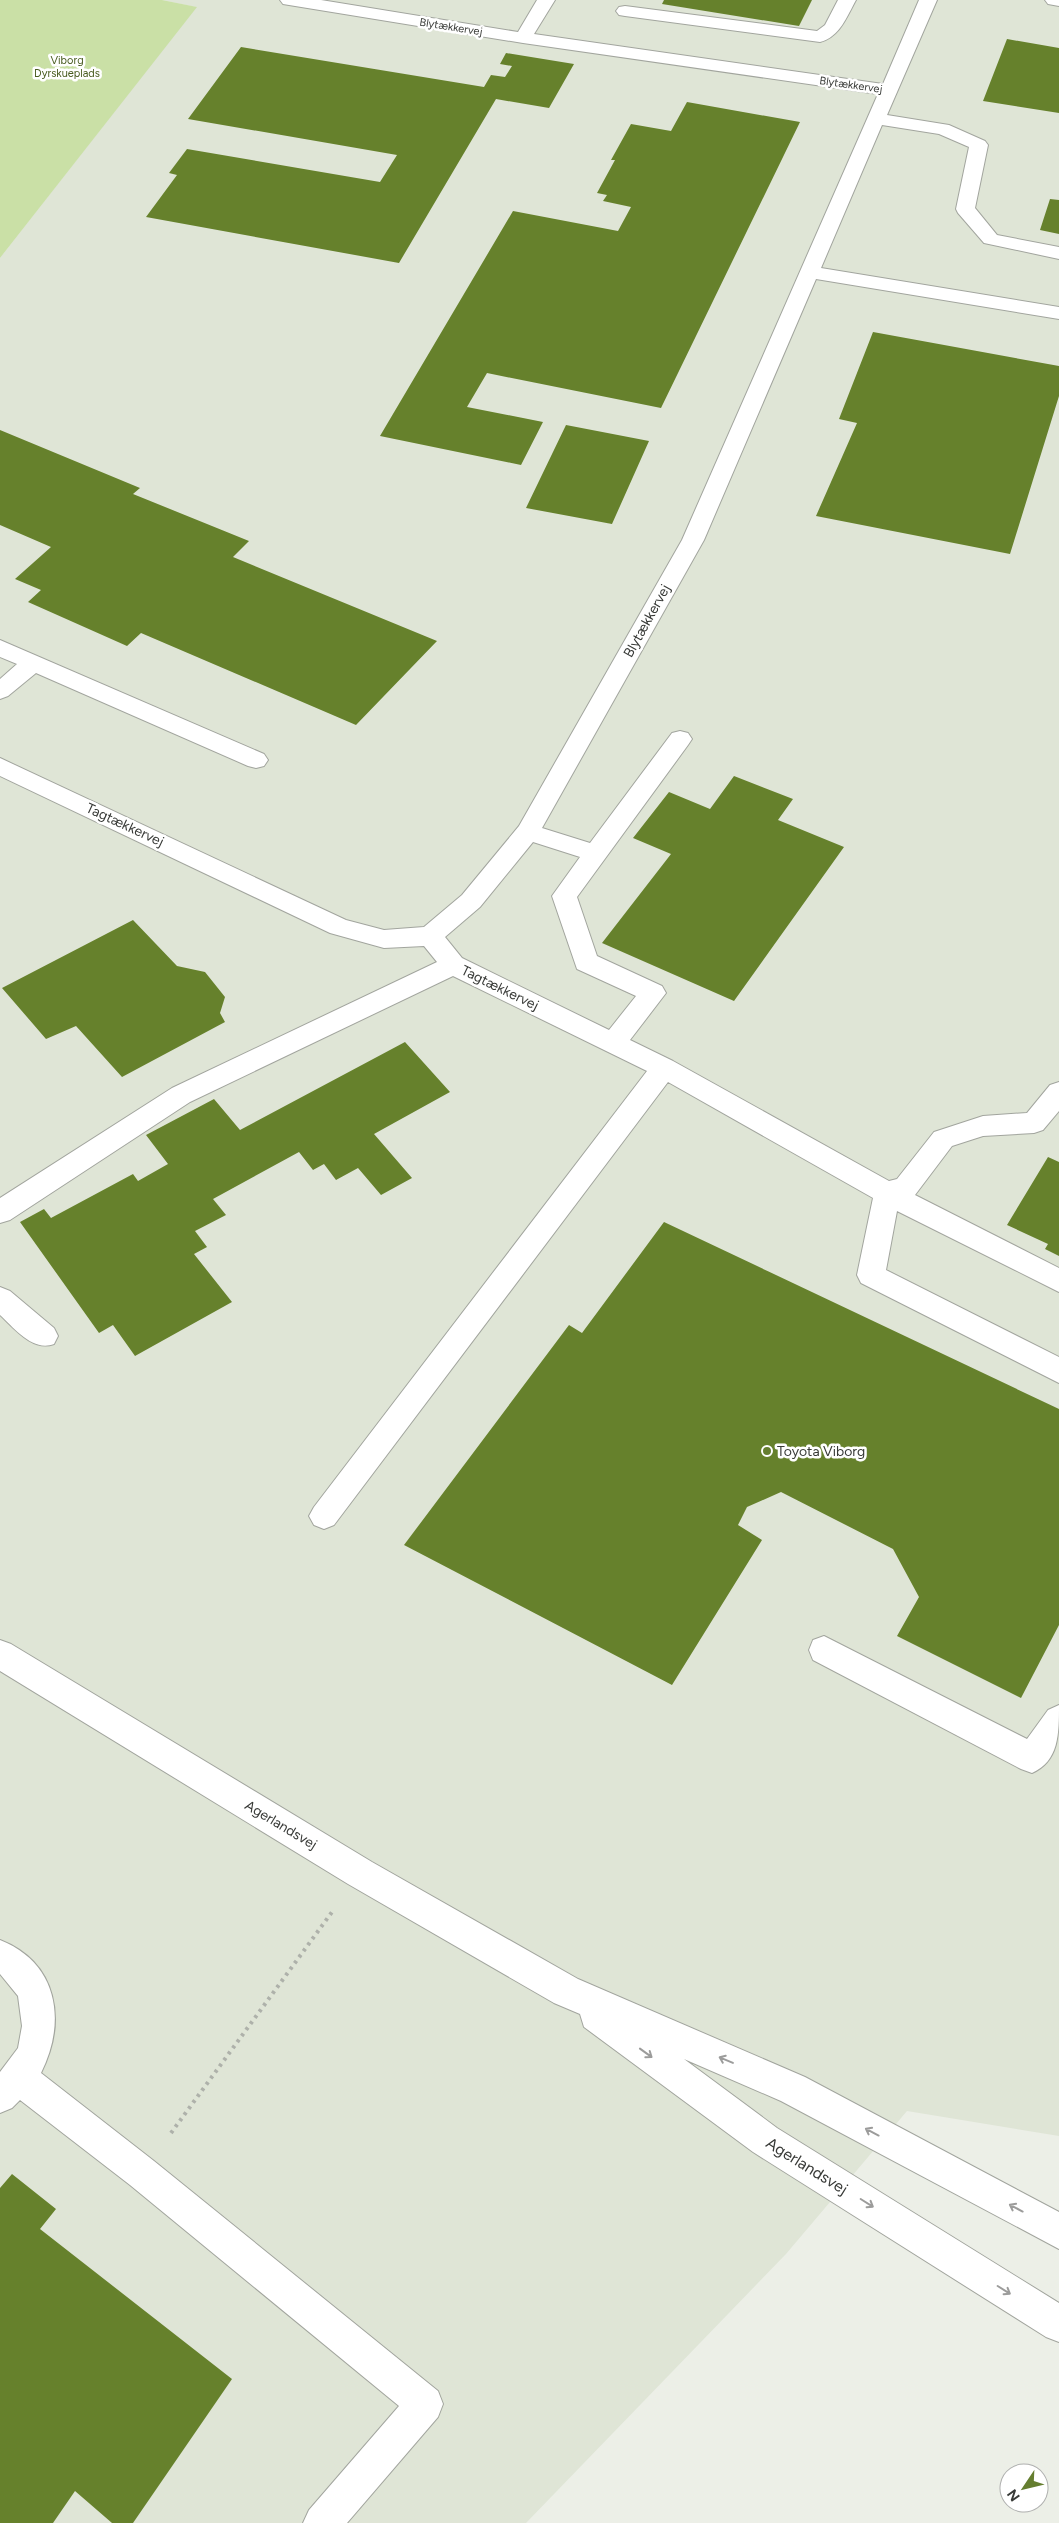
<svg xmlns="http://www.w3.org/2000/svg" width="1059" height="2523" font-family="Figtree,sans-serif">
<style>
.built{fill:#dfe5d6}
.green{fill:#cae0a6}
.building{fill:#66812c}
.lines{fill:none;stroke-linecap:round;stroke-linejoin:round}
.minor-casing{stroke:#a2a59e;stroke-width:2}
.path{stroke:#aeb1aa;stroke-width:4;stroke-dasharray:3 4.5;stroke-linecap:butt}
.minor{fill:#fff;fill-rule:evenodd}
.oneway{stroke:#9c9c9b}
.poi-dot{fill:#657e30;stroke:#fff;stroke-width:2}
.labels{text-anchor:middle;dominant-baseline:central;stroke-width:5;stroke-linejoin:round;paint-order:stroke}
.far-street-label{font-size:11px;fill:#383a37;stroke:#fff}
.far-park-label{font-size:11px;fill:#495c20;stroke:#fff}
.street-label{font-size:14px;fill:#383a37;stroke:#fff}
.poi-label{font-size:14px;fill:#383a37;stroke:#fff;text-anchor:start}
.near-street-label{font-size:16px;fill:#383a37;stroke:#fff}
</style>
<rect width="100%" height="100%" fill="#ecefe7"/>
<path class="built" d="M162 0H1059V2136L907 2111 786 2254 526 2523H0V258L196 7Z"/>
<path class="green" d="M0 0H162L197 7 0 258Z"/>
<path class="building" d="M664 0H812L799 26 662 4Z
M1007 39 1059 48V113L983 101Z
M241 47 484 87 491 75 505 77 512 66 500 64 506 53 574 64 549 108 496 99 399 263 146 217 177 175 169 173 187 149 380 182 397 155 188 119Z
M687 102 800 122 661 408 487 373 467 407 543 422 521 465 380 436 513 211 618 231 631 207 603 201 607 195 597 193 615 160H611L631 124 671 131Z
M1050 199 1059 200V234L1040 230Z
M873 332 1059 366V396L1010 554 816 516 857 423 839 419Z
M566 425 649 441 612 524 526 508Z
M0 430 140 488 133 494 249 541 233 557 437 641 356 725 141 633 127 646 28 602 41 590 15 579 51 547 0 525Z
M734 776 793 799 778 820 844 847 734 1001 602 943 671 854 633 838 669 792 710 809Z
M133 920 177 966 205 972 225 997 220 1013 225 1022 122 1077 76 1026 46 1039 2 988Z
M405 1042 450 1092 374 1134 412 1178 381 1195 358 1168 336 1180 324 1164 313 1170 299 1152 213 1199 226 1215 195 1231 207 1247 194 1254 232 1302 135 1356 113 1325 99 1333 20 1222 44 1209 51 1218 133 1174 138 1181 168 1164 146 1135 214 1099 240 1130Z
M1048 1157 1059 1162V1256L1045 1249 1048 1244 1007 1225Z
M664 1222 1059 1409V1625L1021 1698 897 1636 919 1597 893 1549 781 1492 747 1507 738 1525 762 1540 672 1685 404 1545 569 1325 582 1333Z
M12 2174 56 2209 40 2229 232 2379 133 2523H112L75 2491 53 2523H0V2188Z"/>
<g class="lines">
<g class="minor-casing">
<path id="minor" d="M280 0H321L518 32 537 0H555L534 34 883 84 919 0H937L887 115 949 125 985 141 988 145 975 208 997 235 1059 247V259L984 243 958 213 956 209 969 147 939 134 882 125 821 268 1059 307V319L816 279 704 540 542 828 590 843 672 733 680 731 688 733 692 739 688 745 577 897 597 956 662 986 666 993 630 1040 673 1061 889 1181 897 1179 934 1132 983 1116 1027 1113 1050 1085 1059 1082V1111L1043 1130 1034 1133 983 1136 952 1146 915 1195 1059 1268V1292L897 1211 886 1270 1059 1357V1383L861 1283 857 1275 873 1198 668 1082 334 1525 324 1529 314 1525 309 1516 314 1507 647 1071 453 976 190 1102 10 1220 0 1223V1198L172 1088 437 962 424 946 384 948 330 933 0 776V758L346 920 384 930 424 927 462 895 519 826 682 540 878 94 523 43 289 5 283 4ZM533 842 580 857 552 896 577 969 636 996 609 1030 462 958 445 937 480 907Z
M838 0H856C847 16 840 37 820 42L625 16 619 15 616 11 619 7 625 6 817 31 825 25Z
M1045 0H1059V6L1048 4Z
M0 640 264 754 268 760 264 766 256 768 248 766 36 673 8 696 0 699V679L17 664 0 657Z
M0 1287 10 1291 54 1328 58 1336 54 1344C33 1352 15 1329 0 1315Z
M824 1636 1027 1739 1048 1710 1059 1705C1059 1734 1059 1761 1032 1773L1021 1769 813 1660 809 1650 813 1640Z
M0 1640 11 1644 372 1862 578 1979 805 2077 1059 2212V2249L781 2101 684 2059 777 2128 1059 2303V2342L1046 2337 753 2152 584 2027 580 2014 554 2003 348 1884 0 1671Z
M0 1940C58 1963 67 2021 41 2073L154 2161 438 2391 443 2404 438 2417 347 2523H303L309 2510 399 2406 130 2185 20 2100 12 2108 0 2113V2072L18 2048 22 2026 18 1996 0 1974Z"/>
</g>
<path class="path" d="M171 2133 332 1912"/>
<use href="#minor" class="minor"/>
</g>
<defs><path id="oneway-shaft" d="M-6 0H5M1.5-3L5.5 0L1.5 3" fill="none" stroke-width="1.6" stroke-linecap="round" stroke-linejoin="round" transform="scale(1.25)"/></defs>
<g class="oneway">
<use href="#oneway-shaft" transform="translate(646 2053) rotate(36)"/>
<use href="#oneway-shaft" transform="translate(726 2060) rotate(-157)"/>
<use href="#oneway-shaft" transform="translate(872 2132) rotate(-152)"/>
<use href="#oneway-shaft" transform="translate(867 2203) rotate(32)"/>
<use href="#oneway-shaft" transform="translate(1016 2208) rotate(-152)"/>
<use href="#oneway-shaft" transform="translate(1004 2290) rotate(32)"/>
</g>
<circle class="poi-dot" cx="767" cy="1451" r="5"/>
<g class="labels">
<g class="far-street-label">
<text transform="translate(451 27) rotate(9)">Blytækkervej</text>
<text transform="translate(851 85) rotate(8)">Blytækkervej</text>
</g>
<g class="far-park-label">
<text x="67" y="60">Viborg<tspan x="67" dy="13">Dyrskueplads</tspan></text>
</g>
<g class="street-label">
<text transform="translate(647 621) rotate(-61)">Blytækkervej</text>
<text transform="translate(125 825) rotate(25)">Tagtækkervej</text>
<text transform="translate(500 988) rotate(26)">Tagtækkervej</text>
<text transform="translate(281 1825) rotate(31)">Agerlandsvej</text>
</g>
<g class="poi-label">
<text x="777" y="1451">Toyota Viborg</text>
</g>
<g class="near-street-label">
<text transform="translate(807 2166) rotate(32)">Agerlandsvej</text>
</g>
</g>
<g transform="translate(1024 2488) rotate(235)"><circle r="24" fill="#ffffff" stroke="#afb0af"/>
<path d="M0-4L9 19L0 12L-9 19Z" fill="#657e30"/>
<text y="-8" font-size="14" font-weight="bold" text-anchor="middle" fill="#383a37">N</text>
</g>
</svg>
